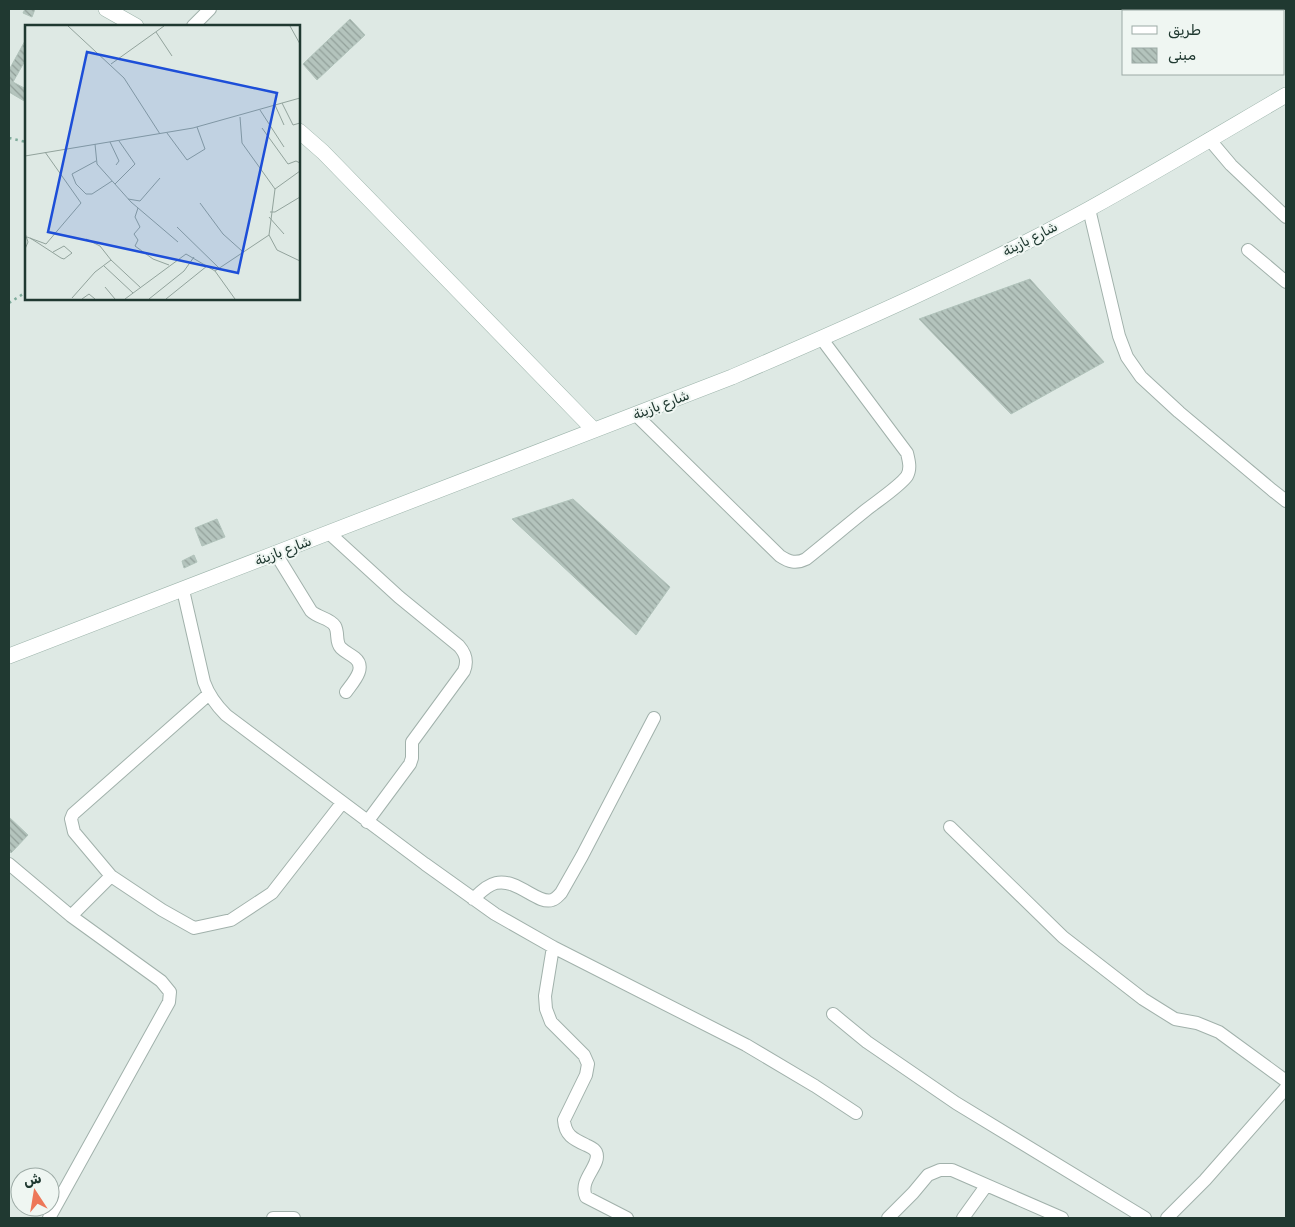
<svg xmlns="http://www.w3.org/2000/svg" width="1295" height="1227" font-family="Rubik,Vazirmatn,sans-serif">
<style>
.building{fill:url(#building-back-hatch);stroke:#b1c3bb}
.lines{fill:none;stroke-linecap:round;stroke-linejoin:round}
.street-casing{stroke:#a1b1ab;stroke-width:14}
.secondary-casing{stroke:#9eb5ac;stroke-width:16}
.path{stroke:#80ac9c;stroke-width:2.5;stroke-dasharray:2.5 4;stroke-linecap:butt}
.street{stroke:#fff;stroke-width:12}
.secondary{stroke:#fff;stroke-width:15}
.labels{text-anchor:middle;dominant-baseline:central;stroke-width:4;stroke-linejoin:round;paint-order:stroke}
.street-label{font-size:14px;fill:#203931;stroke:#eff6f2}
.inset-road{fill:none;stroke:#92a39c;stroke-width:1}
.view{fill:#1d4ed8;fill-opacity:0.15;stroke:#1d4ed8;stroke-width:2.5}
.inset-edge{fill:none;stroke:#203931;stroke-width:2.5}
</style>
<defs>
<pattern id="building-back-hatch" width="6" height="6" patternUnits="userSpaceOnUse" patternTransform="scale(1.25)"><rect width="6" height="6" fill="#b4c4bd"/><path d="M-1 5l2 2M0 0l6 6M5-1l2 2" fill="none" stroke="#92a09a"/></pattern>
</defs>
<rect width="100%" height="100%" fill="#dee9e4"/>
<path class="building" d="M25 9H35L32 17 23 13Z
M350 19 365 35 317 80 303 64Z
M26 39V59L13 82 26 89V102L9 92V70Z
M1030 279 1104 362 1011 414 919 319Z
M573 499 670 587 636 635 512 519Z
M217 519 225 537 202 546 195 528Z
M194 555 197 562 184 568 182 561Z
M9 817 28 835 11 853 9 850V841L10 840 9 838Z"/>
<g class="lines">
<g class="street-casing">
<path id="street" d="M193 26 210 9
M1209 139 1231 165 1286 217
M1089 209 1119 336 1127 357 1141 377 1179 412 1272 490 1286 501
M1248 250 1286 282
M635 414 780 556C789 562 796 564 806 559 826 543 846 526 866 510 876 502 900 486 907 476 911 469 909 461 907 453L821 338
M329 533 399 597 459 646C466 654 468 661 464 671L412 742V758L410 764 367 822
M276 554 311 611C318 618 330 618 335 626 339 633 335 642 341 648 345 652 350 654 355 658 367 668 353 682 346 692
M183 590 204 682C209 696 216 705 226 715L425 864 495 914 553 947 746 1045 815 1086 856 1113
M209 694 73 814 71 819 74 832 111 876 162 910 194 928 231 920 272 893 342 803
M950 827 1063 937 1143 999 1175 1019 1197 1023 1219 1032 1286 1081
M9 864 71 916 161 981 170 992 169 1002 49 1218
M473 899C480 893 487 885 496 883 517 878 538 905 552 900 556 899 558 896 561 893L582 856 654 718
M71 916 111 876
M553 947 545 996 546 1009 551 1022 584 1055 588 1064 586 1075 564 1120C565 1135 573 1139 586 1145 590 1147 594 1148 596 1152 602 1165 578 1179 586 1197L627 1218
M833 1014 867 1042 956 1103 1145 1218
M273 1218H294
M888 1218 913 1193 928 1175 940 1170H952L1062 1218
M963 1218 986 1186
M1167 1218 1205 1180 1286 1088"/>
</g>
<g class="secondary-casing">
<path id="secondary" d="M106 9 136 26
M299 131 323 152 594 430
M9 656 732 377C853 325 974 272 1089 209 1156 172 1221 133 1286 95"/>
</g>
<path class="path" d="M9 138 26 142
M9 303 26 292"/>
<use href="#street" class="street"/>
<use href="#secondary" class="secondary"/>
</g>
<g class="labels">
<g class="street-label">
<text transform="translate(1030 239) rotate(-27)">شارع بازينة</text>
<text transform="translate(661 405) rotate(-21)">شارع بازينة</text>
<text transform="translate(283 551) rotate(-21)">شارع بازينة</text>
</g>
</g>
<g transform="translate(25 25)">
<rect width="275" height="275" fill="#dee9e4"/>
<path class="inset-road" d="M43 1 99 53 135 109M265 1 275 19M131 7 147 31M86 39 139 1M257 78 268 100 275 98M250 80 259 100M235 85 259 122M237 103 263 139 271 136 275 138M142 108 162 135 180 124 172 102M85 117 94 136 91 140M70 119 72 139 106 177 153 217M0 131 168 103 275 73M71 136 47 149 51 159 61 169H67L87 156M90 159 110 139 94 116M250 164 275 146M103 174 115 176 135 153M175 178 198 209 217 226M113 183 110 192 115 202 109 209 113 215 110 221 128 234 144 240M245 187H250L275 172M244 192 259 209M152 202 194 243M0 208 3 217 0 224M244 210 252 225 275 236M2 212 21 219 56 178 20 127M5 213 13 218 36 233 39 234 47 228 39 221 28 227M61 214 75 221 86 235M79 241 108 268M190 246 210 274M80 262 90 274M47 273 70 247 86 235 116 263M57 274 64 269 70 274M100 274 161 229 190 246 244 210 250 164 217 118 215 92M124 274 159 246 169 232M141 274 182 241"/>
<path class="view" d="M62 27 252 68 213 248 23 207Z"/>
<rect width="275" height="275" class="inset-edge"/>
</g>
<rect width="1295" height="1227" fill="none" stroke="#203931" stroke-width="20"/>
<rect x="1122" y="10" width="162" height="65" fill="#eff6f2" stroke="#9caaa5"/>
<rect x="1132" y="26" width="25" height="8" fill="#ffffff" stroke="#9caaa5"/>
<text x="1168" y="35" font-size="15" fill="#203931">طريق</text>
<rect x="1132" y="48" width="25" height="15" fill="url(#building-back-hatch)" stroke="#9caaa5"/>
<text x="1168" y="60" font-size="15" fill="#203931">مبنى</text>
<g transform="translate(35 1192) rotate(348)"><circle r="24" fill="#eff6f2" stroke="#9caaa5"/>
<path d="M0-4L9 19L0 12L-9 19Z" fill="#ed7759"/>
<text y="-8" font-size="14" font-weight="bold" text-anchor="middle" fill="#203931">ش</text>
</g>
</svg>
